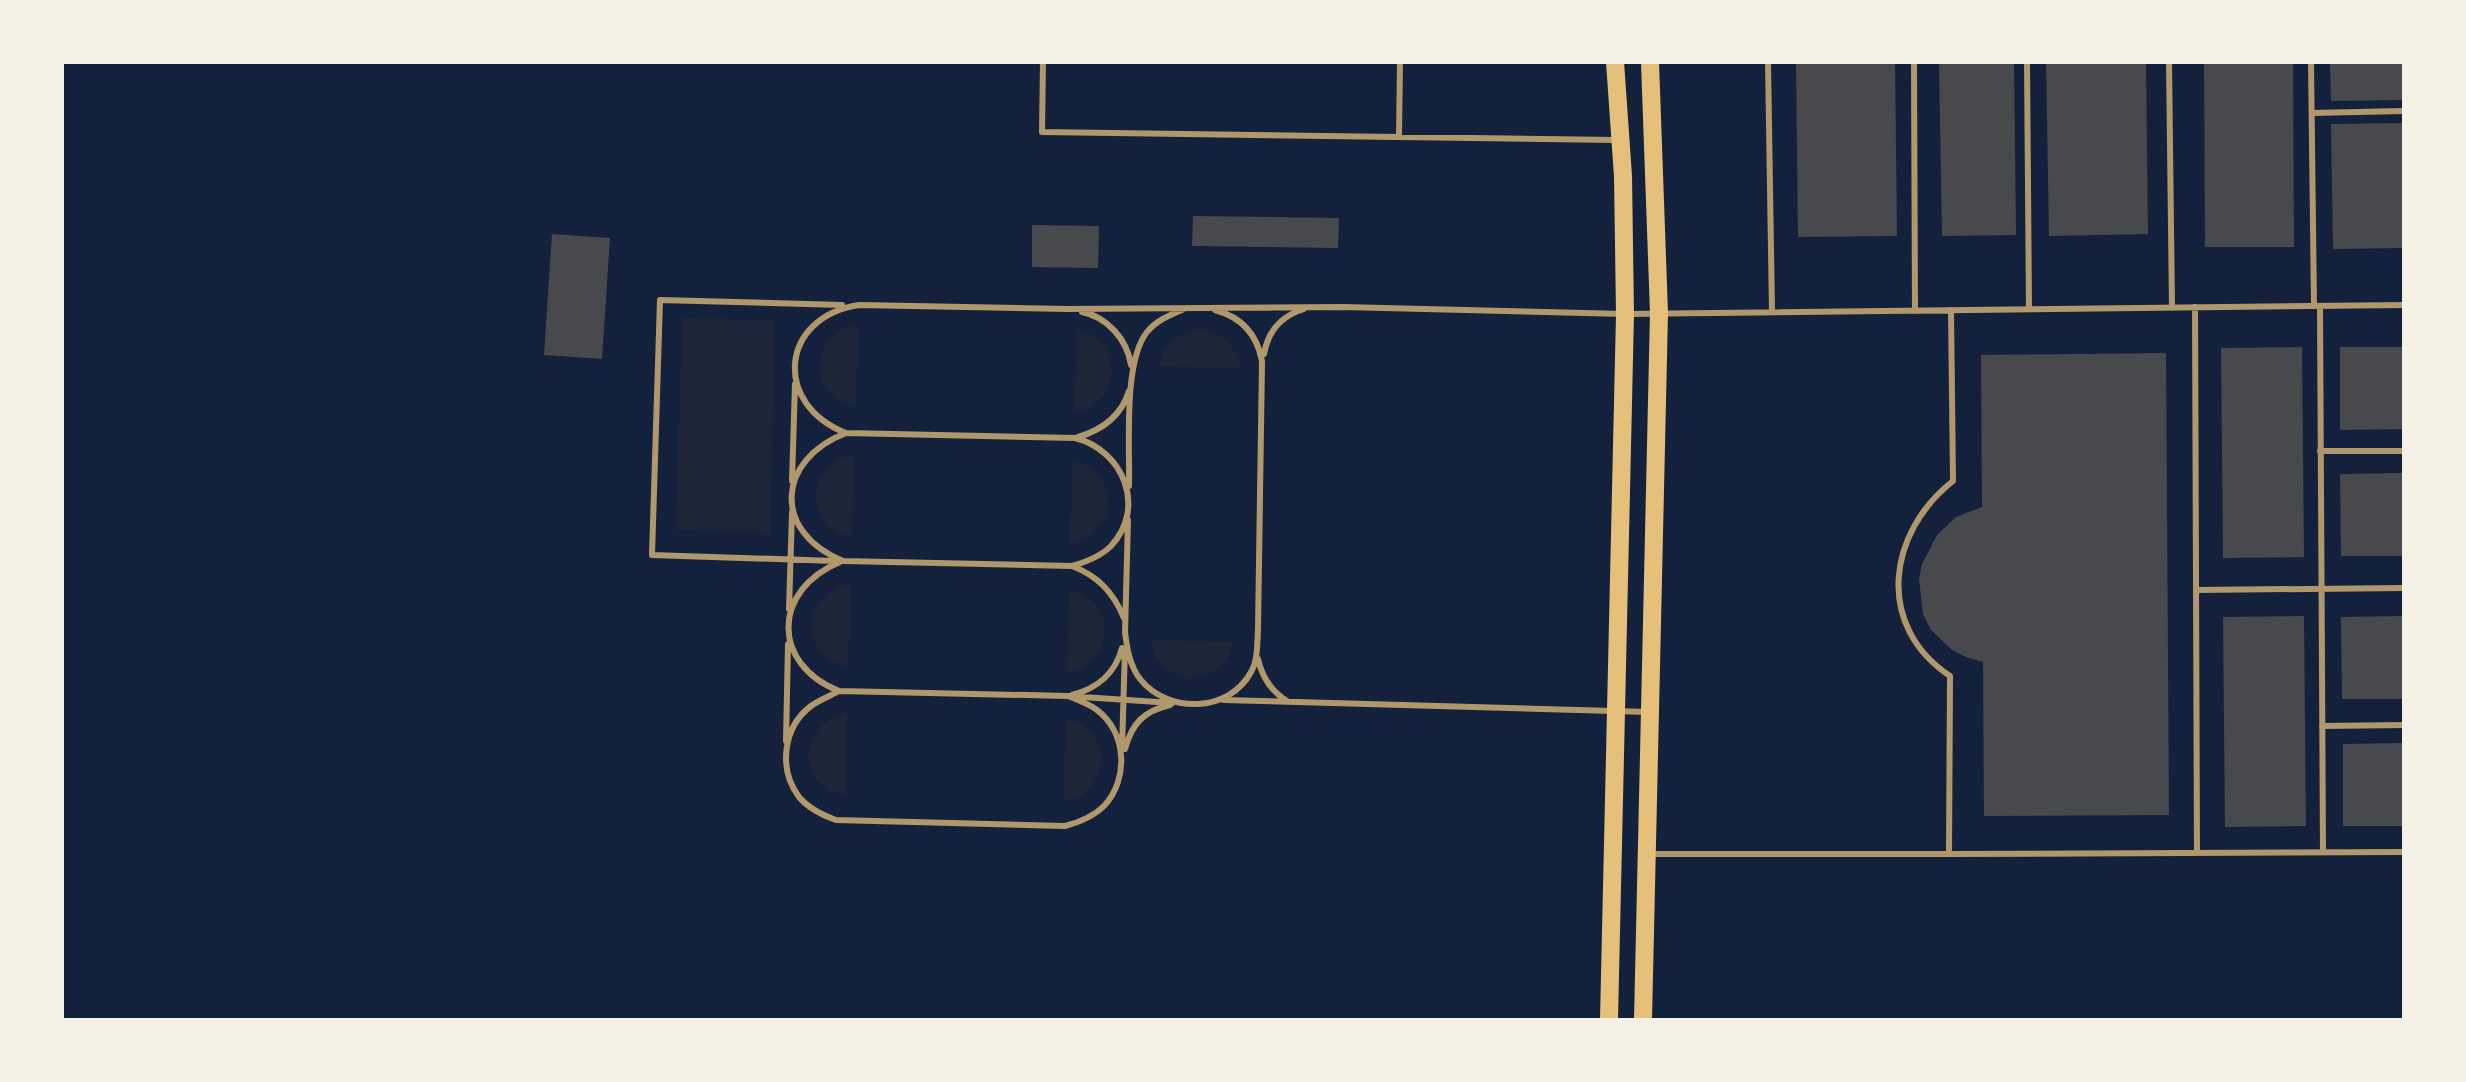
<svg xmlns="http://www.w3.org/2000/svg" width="2466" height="1082" font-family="'PT Sans Narrow',sans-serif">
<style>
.green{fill:#1d2539}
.building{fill:#48494c}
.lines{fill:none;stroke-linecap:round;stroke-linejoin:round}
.service{stroke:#b1986c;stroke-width:6}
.primary{stroke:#e5c07b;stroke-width:18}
</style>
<rect width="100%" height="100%" fill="#14213d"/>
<path class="green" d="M682 318 775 320 770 533 676 530Z
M858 324 856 406C805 397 809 333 858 324Z
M1077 330C1125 338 1122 407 1074 412Z
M1201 330C1223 333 1237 346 1241 369L1158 366C1163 344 1178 331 1201 330Z
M854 455 852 537C801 528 805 464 854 455Z
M1073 461C1122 468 1119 535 1070 543Z
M851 584 848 666C797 658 801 594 851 584Z
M1069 591C1119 599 1115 665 1067 673Z
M1151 640 1233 642C1224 689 1156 689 1151 640Z
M847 713 845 795C794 787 798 723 847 713Z
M1066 720C1115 726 1112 794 1063 802Z"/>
<path class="building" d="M1796 62H1895L1897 236 1798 237Z
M1939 62H2014L2016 235 1942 236Z
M2046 62H2146L2148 234 2049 236Z
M2204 62H2293L2294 247H2205Z
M2330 62H2404V100L2331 101Z
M2404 123V248L2333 249 2331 124Z
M1193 216 1339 218 1338 248 1192 246Z
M1032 225 1099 226 1098 268 1032 267Z
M552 234 610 238 602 359 544 355Z
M2302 347 2304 557 2223 558 2221 348Z
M2340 347H2404V429L2340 430Z
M2166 353 2169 815 1984 816 1983 662 1966 657 1952 650 1931 630 1923 614 1919 579 1922 564 1937 535 1956 517 1982 507 1981 355Z
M2404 473V556H2341L2340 474Z
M2304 616 2306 826 2225 827 2223 617Z
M2404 616V699H2342L2341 617Z
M2404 743V826H2343V744Z"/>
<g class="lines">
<path class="service" d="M1043 62 1042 132 1616 140
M1768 62 1772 312
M1914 62 1915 311
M2027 62 2029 309
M2169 62 2172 308
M2311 62 2314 306
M2312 113 2404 111
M1399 137 1400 62
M2320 306 2323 852
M2195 307 2197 853
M1951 310 1953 481C1887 533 1875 626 1950 676L1949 854 2404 852
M1082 312C1107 317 1127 339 1131 365
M1264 354C1268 331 1281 316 1304 309
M846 433C776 460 772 532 843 561L1072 566C1086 562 1100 557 1111 546 1147 507 1123 450 1075 438L846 433C772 404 780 317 859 305L1067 309 1343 307 1625 314 2404 305
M1078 437C1102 430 1121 417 1129 391
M2320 451H2404
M792 481 795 384
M1129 486C1130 447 1123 362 1147 332 1157 320 1170 315 1184 309
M835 561 652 555 660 300 842 305
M840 562C772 590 771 664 839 691L1068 696 1172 703
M1072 566C1098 576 1113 592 1124 618
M2196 590 2404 588
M789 609 792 512
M1125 632C1127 649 1130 666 1140 679 1168 714 1229 713 1251 672 1258 660 1257 644 1258 630L1262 361C1257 334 1241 317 1215 310
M1125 633 1128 520
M1258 659C1262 677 1271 691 1287 701
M839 691C830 696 819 700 811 706 783 727 778 769 799 797 809 809 822 815 836 820L1065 826C1080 822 1093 817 1104 806 1129 779 1127 733 1097 710 1089 704 1078 700 1068 696
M1072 695C1098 688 1115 674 1122 648
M1224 700 1649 712
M2322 726 2404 725
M786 741 788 644
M1122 749 1125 648
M1125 749C1132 723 1144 711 1170 705
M1649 854H1949"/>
<path class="primary" d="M1609 1020 1625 314 1623 176 1615 62
M1643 1020 1659 313 1650 62"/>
</g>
<rect width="2466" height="1082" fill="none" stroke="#f6f1e7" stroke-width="128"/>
</svg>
